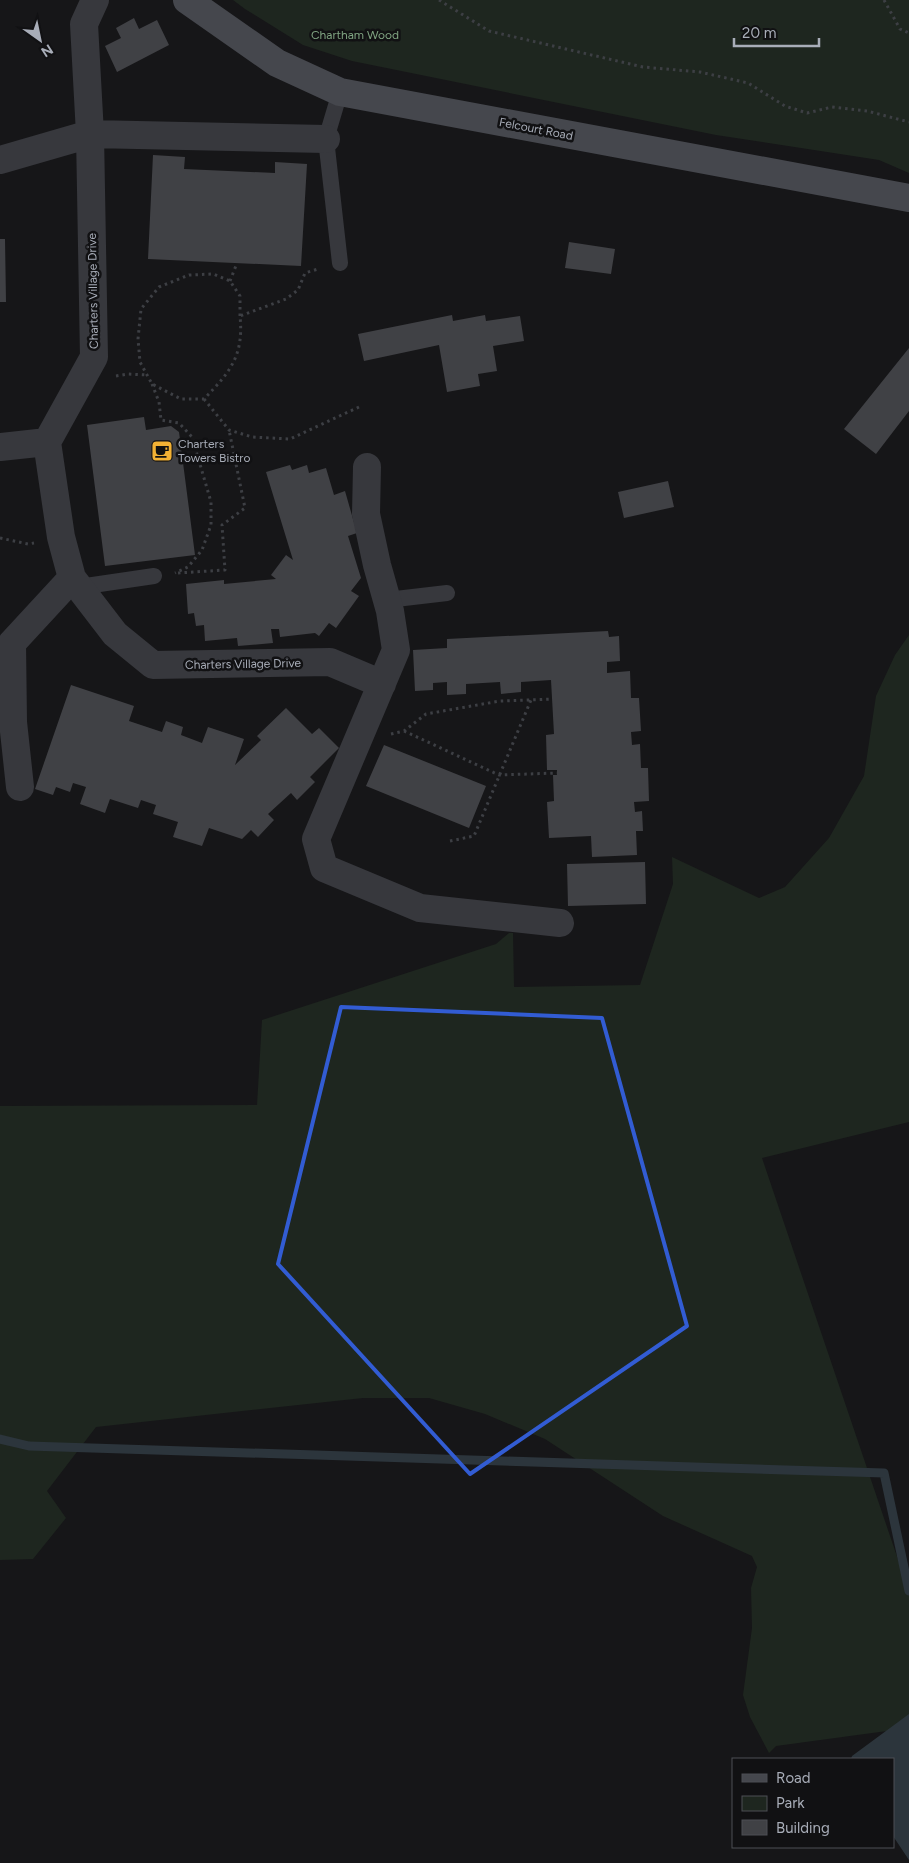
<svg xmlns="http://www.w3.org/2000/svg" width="909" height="1863" font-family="Figtree,sans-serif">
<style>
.green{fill:#1e261f}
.water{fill:#2c353c}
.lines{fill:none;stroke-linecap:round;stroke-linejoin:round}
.stream{stroke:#2c353c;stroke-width:9}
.building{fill:#404145}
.path{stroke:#3d3f44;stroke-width:3;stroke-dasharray:2.5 4;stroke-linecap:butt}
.lane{stroke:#37383d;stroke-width:16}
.street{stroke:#37383d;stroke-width:28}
.secondary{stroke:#45474d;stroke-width:28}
.marked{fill:none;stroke:#325cd3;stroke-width:4;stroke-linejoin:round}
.labels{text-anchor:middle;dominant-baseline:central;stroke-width:5;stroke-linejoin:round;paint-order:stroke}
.park-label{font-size:12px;fill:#7fa381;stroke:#111113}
.street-label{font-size:12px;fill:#a8adb8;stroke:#111113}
.poi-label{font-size:12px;fill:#a8adb8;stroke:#111113;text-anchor:start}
</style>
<rect width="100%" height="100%" fill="#161618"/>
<path class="green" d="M233 0H909V173L879 160 716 135 352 61 303 45 245 9Z
M909 635V1122L762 1158 909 1592V1728L776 1746 769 1753 750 1717 743 1695 752 1628 751 1588 757 1567 752 1556 663 1516 545 1439 485 1414 429 1398H363L96 1427 47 1491 66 1518 33 1559 0 1560V1106L257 1105 262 1020 496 944 509 933H513L514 987 640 985 673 884 672 857 759 898 785 887 829 838 864 776 876 696 895 655Z"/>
<path class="water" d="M909 1714V1860L893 1836V1759H851L852 1756Z"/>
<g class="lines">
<path class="stream" d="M0 1439 29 1446 884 1473 909 1591"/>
</g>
<path class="building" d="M134 18 139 29 157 20 169 45 117 72 105 46 121 38 116 28Z
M153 155 185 157 184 169 275 173V162L307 164 301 266 148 259Z
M0 239H5L6 302H0Z
M569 242 615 249 611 274 565 268Z
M452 315 453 321 485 315 486 321 520 316 524 341 493 346 497 371 478 374 480 386 447 392 439 345 364 361 358 334Z
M909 348V411L876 454 844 429Z
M144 417 146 430 171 426 179 432 195 555 105 566 87 425Z
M290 465 292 470 307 465 309 473 326 468 334 495 345 491 357 533 348 536 361 578 351 591 359 596 336 628 329 623 319 636 315 633 280 637 279 629H271L273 643 238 646 237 638 205 641 204 625 196 626 194 613 188 614 186 584 224 580V584L276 579 271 575 286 555 293 560 266 472Z
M668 481 674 507 624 518 618 492Z
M608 631 609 637 619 636 620 661 607 662V673L630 671 631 698H639L641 731 631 732 632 745 640 744 641 768H648L649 801 634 802 635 812 642 811 643 831H636L637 855 592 857 591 836 549 838 547 802 554 801 553 775H557V770H547L546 735 554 734 551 680 521 682V692L501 694 500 682 466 684V694L447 695V682L433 683V690L415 691 413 650 447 648V639Z
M71 685 134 706 129 721 162 732 166 721 183 727 181 735 202 743 208 727 244 739 235 765 261 740 257 736 286 708 312 734 319 728 339 748 310 777 315 782 297 800 291 793 268 814 274 820 258 837 251 830 242 839 209 828 202 846 173 837 178 822 153 814 156 805 141 800 138 808 110 799 105 813 80 804 86 787 73 783 70 792 56 787 53 795 35 789Z
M384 745 486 786 469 828 366 786Z
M645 862 646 904 568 906 567 864Z"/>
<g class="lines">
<path class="path" d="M439 0 489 31 643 67 700 72 748 83 785 106 807 113 832 107 867 111 909 122
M884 0 900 29 909 33
M230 281 237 263
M240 316V296L230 281 213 274 189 275 159 287 141 309 138 339 140 362 152 384 181 399H204C230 372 244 356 240 316L286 299 298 290 305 273 318 269
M116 376 128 374 147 375
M152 384 159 402 161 420 179 423 192 437 211 502V525L202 550 188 567 175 573
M204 399 229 430 252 437 290 439 359 407
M0 538 28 544 34 543
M178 573 225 570 222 525 245 508 229 430
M404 731 499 775 557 773
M391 734 404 731 426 714 500 701 552 699
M450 841 474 836 531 700"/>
<path class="lane" d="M340 92 326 139 340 263
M79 587 154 576
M387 600 447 593"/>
<path class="street" d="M95 0 84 24 90 134 94 357 47 442 61 537 72 578 115 634 153 665 330 662 382 684
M0 160 90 134 326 139
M0 447 47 442
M367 467 366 514 377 565 390 611 396 650 316 839 324 868 420 908 560 923
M20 787 13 722 12 643 72 578"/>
<path class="secondary" d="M187 0 277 63 340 92 909 198"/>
</g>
<path class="marked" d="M341 1007 602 1018 687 1326 470 1474 278 1264Z"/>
<defs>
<g id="cafe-square" transform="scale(1.125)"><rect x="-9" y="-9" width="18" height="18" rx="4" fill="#f2b134" stroke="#111113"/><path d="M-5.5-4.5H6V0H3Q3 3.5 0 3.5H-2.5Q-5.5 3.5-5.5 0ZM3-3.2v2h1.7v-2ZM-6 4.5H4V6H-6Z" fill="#111"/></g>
</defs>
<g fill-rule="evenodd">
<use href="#cafe-square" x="162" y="451"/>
</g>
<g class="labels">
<g class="park-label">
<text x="355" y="35">Chartham Wood</text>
</g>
<g class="street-label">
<text transform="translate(536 129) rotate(11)">Felcourt Road</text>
<text transform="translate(93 291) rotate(-91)">Charters Village Drive</text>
<text transform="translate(243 664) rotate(-1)">Charters Village Drive</text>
</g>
<g class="poi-label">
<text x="178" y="444">Charters<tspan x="178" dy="14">Towers Bistro</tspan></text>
</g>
</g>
<rect x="732" y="1758" width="162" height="90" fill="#111113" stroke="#4d4f55"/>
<rect x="742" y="1774" width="25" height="8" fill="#45474d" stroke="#4d4f55"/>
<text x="776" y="1783" font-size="15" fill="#a8adb8">Road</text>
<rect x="742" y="1796" width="25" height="15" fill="#1e261f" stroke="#4d4f55"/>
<text x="776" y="1808" font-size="15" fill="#a8adb8">Park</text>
<rect x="742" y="1820" width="25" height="15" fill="#404145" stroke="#4d4f55"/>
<text x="776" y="1833" font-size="15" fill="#a8adb8">Building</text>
<g transform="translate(40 40) rotate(147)" stroke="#111113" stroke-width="4" paint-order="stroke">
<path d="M0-4L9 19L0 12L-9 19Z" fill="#a8adb8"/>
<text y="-8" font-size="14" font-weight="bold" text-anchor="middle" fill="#a8adb8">N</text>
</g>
<path d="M734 38v8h85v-8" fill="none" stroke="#a8adb8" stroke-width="2.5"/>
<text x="742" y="38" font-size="15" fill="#a8adb8" stroke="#111113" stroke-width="4" paint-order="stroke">20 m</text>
</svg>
